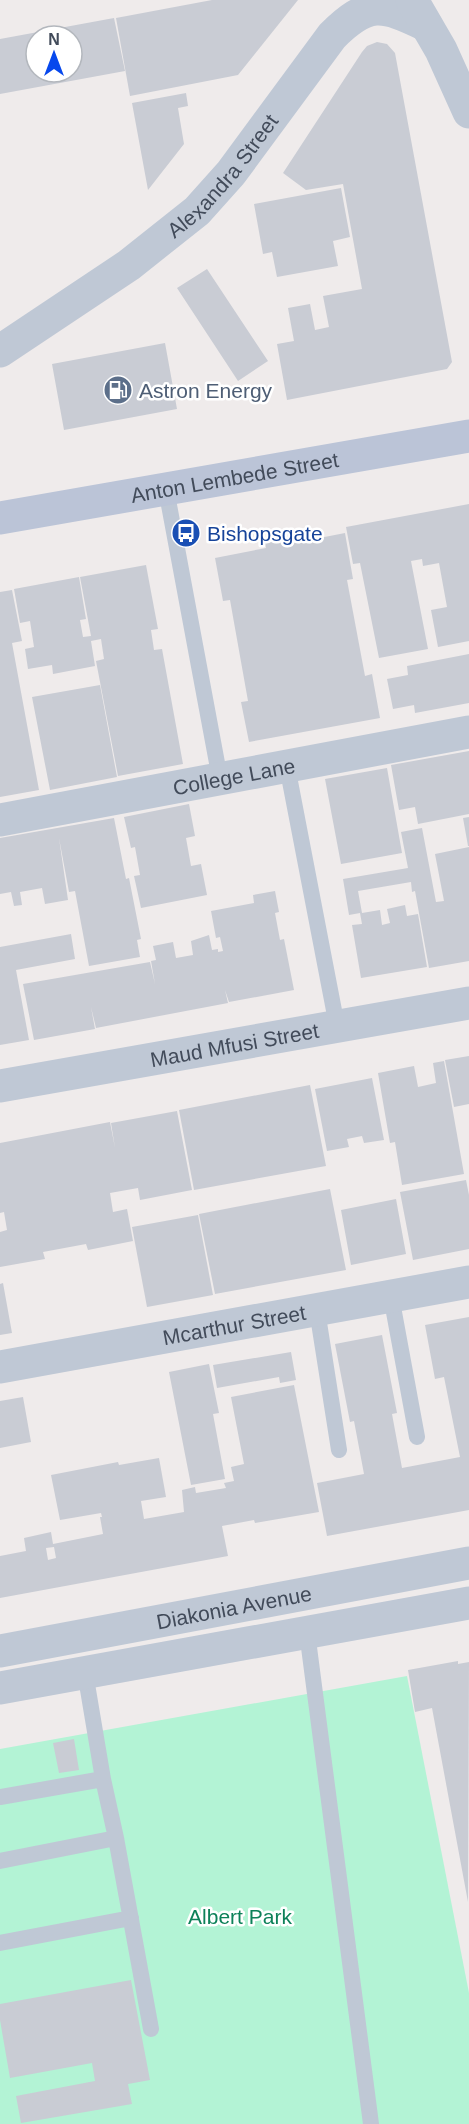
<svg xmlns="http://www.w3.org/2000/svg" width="469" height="2124" font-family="Arial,sans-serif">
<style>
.green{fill:#b3f3d5}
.building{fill:#c9ccd4;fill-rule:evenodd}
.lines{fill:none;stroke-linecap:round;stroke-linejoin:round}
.service{stroke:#bfc8d5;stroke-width:16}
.minor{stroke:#bfc8d5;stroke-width:33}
.tertiary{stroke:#bfc8d5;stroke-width:33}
.secondary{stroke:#bbc4d7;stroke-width:33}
.labels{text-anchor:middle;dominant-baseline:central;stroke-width:5;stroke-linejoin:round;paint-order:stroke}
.street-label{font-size:21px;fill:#424b5a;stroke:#fff}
.service-label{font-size:21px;fill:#4e5e75;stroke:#fff;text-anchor:start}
.transit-label{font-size:21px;fill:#164399;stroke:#fff;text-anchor:start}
.park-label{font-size:21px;fill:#0d8159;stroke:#fff}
</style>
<rect width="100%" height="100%" fill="#efebeb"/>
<path class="green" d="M407 1676 469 1993V2124H0V1749Z"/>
<path class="building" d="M212 0H298L238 75 130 96 116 18Z
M114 18 125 71 0 94V39ZM36 36H72V72H36Z
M377 42 387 44 395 53 452 362 447 369 287 400 277 344 294 341 288 308 310 304 315 330 329 327 323 296 362 289 343 184 306 190 283 173 362 52 367 46Z
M186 93 188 106 178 108 184 144 148 190 132 103Z
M341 188 350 237 333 241 338 266 277 277 272 252 263 254 254 204Z
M207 269 268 361 238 381 177 288Z
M165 343 177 409 64 430 52 364Z
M469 504V641L438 647 431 610 447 607 439 563 423 566 422 559 411 561 428 649 379 658 360 563 353 564 346 527Z
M345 533 353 579 347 580 365 676 372 674 380 718 249 742 241 702 248 701 230 600 223 601 215 558 266 548 265 543 293 538 294 543Z
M146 565 158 629 151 630 154 650 162 649 183 764 118 776 96 661 104 659 101 639 91 641 95 666 53 674 52 665 28 669 25 649 34 647 30 621 20 623 14 589 79 577 86 619 80 620 83 637 91 636 80 577Z
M12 590 22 641 12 643 39 790 0 797V592Z
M469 654V703L415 713 414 705 393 709 387 679 408 675 407 666Z
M100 685 117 777 50 790 32 697Z
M469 751V814L418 824 415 807 399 810 391 765Z
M387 768 402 853 341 864 325 779Z
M189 804 195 836 186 838 191 866 201 864 207 895 141 908 134 876 140 875 135 847 131 848 124 817Z
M469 817V846H468L463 818Z
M114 818 126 879 129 878 141 939 137 940 140 957 89 966 75 891 69 892 59 838 68 900 45 904 42 888 20 892 22 905 14 906 11 892 0 894V838Z
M422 828 436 902 444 901 435 854 469 847V961L429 968 415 891 412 892 411 882 358 891 362 913 380 910 382 925 390 923 387 909 405 905 407 916 418 914 427 967 361 978 352 925 362 924 360 913 349 915 343 879 408 868 401 832Z
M275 891 279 912 275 913 280 940 284 939 294 990 229 1002 225 990 228 1003 96 1028 91 1007 95 1029 34 1040 23 984 150 962 155 984 151 961 156 960 153 946 173 942 176 958 193 955 191 941 209 935 212 950 218 949V952L223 951 220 937 216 938 211 911 254 903 253 895Z
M71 934 75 959 16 970 29 1040 0 1045V947Z
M469 1056V1104L454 1107 445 1060Z
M444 1061 464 1174 402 1185 395 1142 390 1143 378 1073 414 1066 418 1087 436 1083 433 1063Z
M372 1078 384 1140 364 1143 362 1136 347 1139 349 1147 327 1151 315 1089Z
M310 1085 326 1166 194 1190 179 1110Z
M177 1111 192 1190 140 1200 138 1188 110 1193 113 1212 127 1209 133 1241 88 1250 86 1244 43 1252 45 1259 0 1267V1232L7 1230 4 1212 0 1213V1143L110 1122 115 1148 111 1123Z
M466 1180 469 1195V1249L413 1260 400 1192Z
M330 1189 346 1270 215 1294 199 1214Z
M396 1199 406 1254 351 1265 341 1210Z
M198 1215 213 1295 147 1307 132 1227Z
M3 1283 12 1333 0 1335V1284Z
M469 1317V1510L327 1536 317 1483 364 1474 354 1421 350 1422 335 1344 382 1335 397 1413 392 1414 402 1468 460 1457 444 1377 435 1379 425 1325Z
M291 1352 296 1380 280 1383 279 1377 217 1388 213 1365Z
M209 1364 219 1413 213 1414 225 1479 191 1485 169 1372Z
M294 1385 319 1512 255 1523 254 1520 222 1526 228 1556 0 1598V1556L26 1551 24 1538 51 1532 53 1544 103 1534 100 1517H102L101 1513 60 1520 51 1475 118 1462 119 1465 159 1458 166 1497 141 1501 144 1519 184 1512 182 1490 195 1487 196 1493 226 1488 224 1483 234 1481 231 1467 244 1464 231 1397ZM54 1547 56 1558 48 1560 46 1548Z
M23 1397 31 1442 0 1448V1401Z
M458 1661V1664L469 1662 468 1902 432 1708 415 1712 408 1670Z
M74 1739 79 1770 59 1773 53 1743Z
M131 1980 150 2080 128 2084 132 2104 21 2123 16 2096 95 2081 92 2063 10 2078 0 2020V2004Z"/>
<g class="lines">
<path class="service" d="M166 489 220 779
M287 766 337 1026
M391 1296 417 1437
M317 1310 339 1450
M307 1632 371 2124
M103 1779 116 1838 151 2029
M0 1797 103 1779 85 1672
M0 1861 116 1838
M0 1943 131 1918"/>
<g class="minor">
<path id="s1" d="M0 351 129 265 197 211 231 173 332 36C368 0 382 4 426 25"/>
<path id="s2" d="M0 820 469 732"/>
<path id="s3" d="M0 1086 469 1003"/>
<path id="s4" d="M0 1367 469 1282"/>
</g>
<g class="tertiary">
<path d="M412 0 441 50 469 112"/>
<path id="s5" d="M0 1651 469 1563"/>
<path d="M0 1688 469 1603"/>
</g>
<path class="secondary" id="s6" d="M0 518 469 436"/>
</g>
<defs>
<g id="fuel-disc" transform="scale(1.5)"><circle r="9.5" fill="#5c6f8a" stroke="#fff"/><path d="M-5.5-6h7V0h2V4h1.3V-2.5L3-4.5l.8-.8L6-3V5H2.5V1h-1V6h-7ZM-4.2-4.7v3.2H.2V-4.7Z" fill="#fff"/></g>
<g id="bus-disc" transform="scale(1.5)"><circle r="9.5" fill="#1a4fb4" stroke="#fff"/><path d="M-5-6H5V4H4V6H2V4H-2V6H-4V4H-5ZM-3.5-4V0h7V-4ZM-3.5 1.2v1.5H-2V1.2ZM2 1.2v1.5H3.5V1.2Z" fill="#fff"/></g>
</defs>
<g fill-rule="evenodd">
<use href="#fuel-disc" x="118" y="390"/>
<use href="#bus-disc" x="186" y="533"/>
</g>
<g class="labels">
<g class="street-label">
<text stroke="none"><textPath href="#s1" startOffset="285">Alexandra Street</textPath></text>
<text stroke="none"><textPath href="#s6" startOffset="238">Anton Lembede Street</textPath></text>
<text stroke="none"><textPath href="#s2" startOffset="238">College Lane</textPath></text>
<text stroke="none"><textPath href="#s3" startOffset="238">Maud Mfusi Street</textPath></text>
<text stroke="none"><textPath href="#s4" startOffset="238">Mcarthur Street</textPath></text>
<text stroke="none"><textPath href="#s5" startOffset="238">Diakonia Avenue</textPath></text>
</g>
<g class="service-label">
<text x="139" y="390">Astron Energy</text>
</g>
<g class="transit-label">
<text x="207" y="533">Bishopsgate</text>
</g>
<g class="park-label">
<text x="240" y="1916">Albert Park</text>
</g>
</g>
<g transform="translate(54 54)"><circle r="28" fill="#ffffff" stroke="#b3b7bd" stroke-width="1.5"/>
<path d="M0-4.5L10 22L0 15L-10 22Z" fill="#0748ed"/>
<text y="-9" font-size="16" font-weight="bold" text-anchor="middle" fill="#424b5a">N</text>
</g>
</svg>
